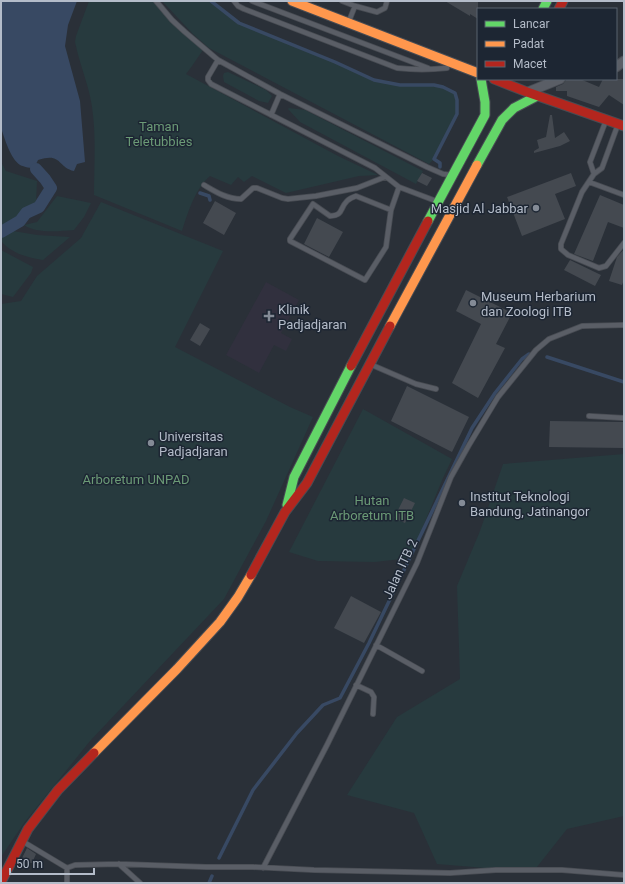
<svg xmlns="http://www.w3.org/2000/svg" width="625" height="884" font-family="Roboto,sans-serif">
<style>
.medical{fill:#31303e}
.green{fill:#273a3e}
.water{fill:#384963}
.lines{fill:none;stroke-linecap:round;stroke-linejoin:round}
.stream{stroke:#384963;stroke-width:3.5}
.canal{stroke:#384963;stroke-width:12}
.building{fill:#444950}
.lane-casing{stroke:#484c53;stroke-width:6}
.street-casing{stroke:#484c53;stroke-width:11}
.fast-casing{stroke:#484c53;stroke-width:11}
.slow-casing{stroke:#484c53;stroke-width:11}
.jam-casing{stroke:#484c53;stroke-width:11}
.lane{stroke:#5a5e66;stroke-width:4.5}
.street{stroke:#5a5e66;stroke-width:9}
.fast{stroke:#63d668;stroke-width:9}
.slow{stroke:#ff974d;stroke-width:9}
.jam{stroke:#b3261e;stroke-width:9}
.poi-dot{fill:#848b96;stroke:#1d2633;stroke-width:1.5}
.labels{text-anchor:middle;dominant-baseline:central;stroke-width:3;stroke-linejoin:round;paint-order:stroke}
.park-label{font-size:13px;fill:#6b9a76;stroke:#1d2633}
.poi-label{font-size:13px;fill:#b4bcc9;stroke:#1d2633;text-anchor:start}
.street-label{font-size:13px;fill:#b4bcc9;stroke:#1d2633}
</style>
<rect width="100%" height="100%" fill="#2a3038"/>
<path class="medical" d="M266 282 299 300 281 333 292 339 286 351 274 345 259 373 226 355Z"/>
<path class="green" d="M89 1H154L193 42 203 50 192 66 186 74 338 156 378 175 359 176 286 193 252 176 244 182 238 177 231 185 210 176C195 189 188 212 182 231L94 195C94 169 96 141 93 115 91 89 80 67 75 42L76 36Z
M162 1H208L239 23 335 62 373 80 400 85H434L443 87 455 93 457 100V114L434 159 429 164 209 48 193 34Z
M228 72 266 90 272 96 268 103 259 101 224 82 223 76 224 73Z
M289 108 305 110 423 171 416 184 300 122 288 109Z
M1 162 6 171 37 181 36 203 1 229Z
M57 196 91 203 84 217 74 230C59 231 37 234 24 225L37 222Z
M101 202 223 251 175 347 290 407 313 417 266 521 224 599 90 741 24 823 1 857V304L21 301 37 276 81 238Z
M13 231 37 235 70 237 43 260C28 258 11 253 1 241V238Z
M1 250 33 267 31 273 13 297 1 294Z
M363 409 452 459 443 478 410 558 375 562 318 561 289 552Z
M624 454V816L567 829 533 872 437 864 414 813 347 795 397 717 460 679 457 586 480 531 503 464Z"/>
<path class="water" d="M1 1H77L68 25 65 46 80 101 85 162 77 164 74 171C57 167 62 152 38 160L36 164V169C31 168 24 167 20 165 10 158 5 139 1 128Z"/>
<g class="lines">
<path class="stream" d="M211 1 239 23 335 62 374 80 400 85H434L443 87 455 93 457 100V114L434 159 440 163V167
M200 193 209 196 210 200
M547 357 624 382
M219 858 253 790 297 733 323 705 340 698 369 643 472 428 495 393 522 359 529 354
M209 883 212 876"/>
<path class="canal" d="M1 232 20 221 26 213 39 207 51 188 45 179 36 169"/>
</g>
<path class="building" d="M445 1H478V19L470 14V16Z
M580 79 599 87 603 79H624V105L609 95 599 107 567 96V91H556V87L563 84 566 80Z
M550 115H552L555 138 564 132 570 141 560 146 534 153V151L539 148 537 140 546 137Z
M422 173 432 178 427 186 417 181Z
M571 173 576 186 555 194 565 219 522 236 507 197Z
M600 195 624 205V228L608 222 593 261 574 254Z
M215 201 236 213 224 235 203 223Z
M317 218 343 232 329 257 304 244Z
M624 249V280L622 285 609 281 617 257Z
M570 260 601 275 595 286 564 270Z
M466 290 512 313 496 344 505 348 478 398 452 383 481 324 456 311Z
M200 323 210 329 200 346 190 340Z
M407 386 469 417 452 452 391 421Z
M550 421 624 422V448L549 447Z
M404 498 415 503 405 523 394 518Z
M351 596 381 612 364 643 334 628Z
M27 848 36 854 32 863 20 862Z"/>
<g class="lines">
<g class="lane-casing">
<path id="lane" d="M156 1 172 20 185 32 218 60 280 94 427 167 443 174 451 175
M234 1 238 6 244 9 397 68C414 70 430 70 447 68
M252 1 428 68
M342 1 355 6
M349 21 355 6 377 12 385 8 387 1
M218 60 208 77V80L211 84 375 168 399 187 436 201
M271 115 280 94
M617 127 602 168 594 174 582 192 561 244V249L568 255 599 268 606 266 624 243
M594 174 590 162 605 123
M589 182 624 195
M204 185C216 192 227 199 241 199L253 188H257L282 198 288 199 316 196 357 188 385 177
M391 210 356 196C353 197 349 199 347 201 339 209 344 215 330 216L313 204 290 239V241L365 280 386 247 391 210 399 187
M372 365 416 384 436 389
M589 416 624 418
M376 645 422 671
M356 685 371 692 374 697 373 714
M22 841 67 868
M119 864 140 883
M67 868 75 865 119 864 206 867H253L314 870 450 873 496 870H562L624 875
M67 868V883
M263 868 327 745 417 563 451 477 469 445 498 397 536 350 549 339 582 326 624 325"/>
</g>
<g class="street-casing">
<path id="street" d="M616 67 624 61
M528 92 560 79"/>
</g>
<g class="fast-casing">
<path id="fast" d="M543 9 547 1
M477 165 502 120 514 108 537 96
M428 221 485 115V102L481 79
M287 505 294 477 351 366"/>
</g>
<g class="slow-casing">
<path id="slow" d="M292 1 478 73
M390 326 477 165
M94 753 177 669 220 622 238 597 251 575"/>
</g>
<g class="jam-casing">
<path id="jam" d="M559 9 563 1
M494 79 527 92 624 126
M351 366 428 221
M251 575 285 512 307 483 390 326
M1 882 28 829 58 790 94 753"/>
</g>
<use href="#lane" class="lane"/>
<use href="#street" class="street"/>
<use href="#fast" class="fast"/>
<use href="#slow" class="slow"/>
<use href="#jam" class="jam"/>
</g>
<g class="poi-dot">
<circle cx="536" cy="208" r="4"/>
<circle cx="473" cy="303" r="4"/>
<path d="M267 310h4v4h4v4h-4v4h-4v-4h-4v-4h4z"/>
<circle cx="151" cy="443" r="4"/>
<circle cx="462" cy="503" r="4"/>
</g>
<g class="labels">
<g class="park-label">
<text x="159" y="126">Taman<tspan x="159" dy="15">Teletubbies</tspan></text>
<text x="136" y="479">Arboretum UNPAD</text>
<text x="372" y="500">Hutan<tspan x="372" dy="15">Arboretum ITB</tspan></text>
</g>
<g class="poi-label">
<text x="528" y="208" text-anchor="end">Masjid Al Jabbar</text>
<text x="481" y="296">Museum Herbarium<tspan x="481" dy="15">dan Zoologi ITB</tspan></text>
<text x="278" y="309">Klinik<tspan x="278" dy="15">Padjadjaran</tspan></text>
<text x="159" y="436">Universitas<tspan x="159" dy="15">Padjadjaran</tspan></text>
<text x="470" y="496">Institut Teknologi<tspan x="470" dy="15">Bandung, Jatinangor</tspan></text>
</g>
<g class="street-label">
<text transform="translate(400 569) rotate(-65)">Jalan ITB 2</text>
</g>
</g>
<rect width="625" height="884" fill="none" stroke="#b4bcc9" stroke-width="4"/>
<rect x="477" y="8" width="140" height="72" fill="#1d2633" stroke="#59626f"/>
<rect x="485" y="21" width="20" height="6" fill="#63d668" stroke="#59626f"/>
<text x="513" y="28" font-size="12" fill="#b4bcc9">Lancar</text>
<rect x="485" y="41" width="20" height="6" fill="#ff974d" stroke="#59626f"/>
<text x="513" y="48" font-size="12" fill="#b4bcc9">Padat</text>
<rect x="485" y="61" width="20" height="6" fill="#b3261e" stroke="#59626f"/>
<text x="513" y="68" font-size="12" fill="#b4bcc9">Macet</text>
<path d="M10 868v6h84v-6" fill="none" stroke="#b4bcc9" stroke-width="2"/>
<text x="16" y="868" font-size="12" fill="#b4bcc9" stroke="#1d2633" stroke-width="3" paint-order="stroke">50 m</text>
</svg>
